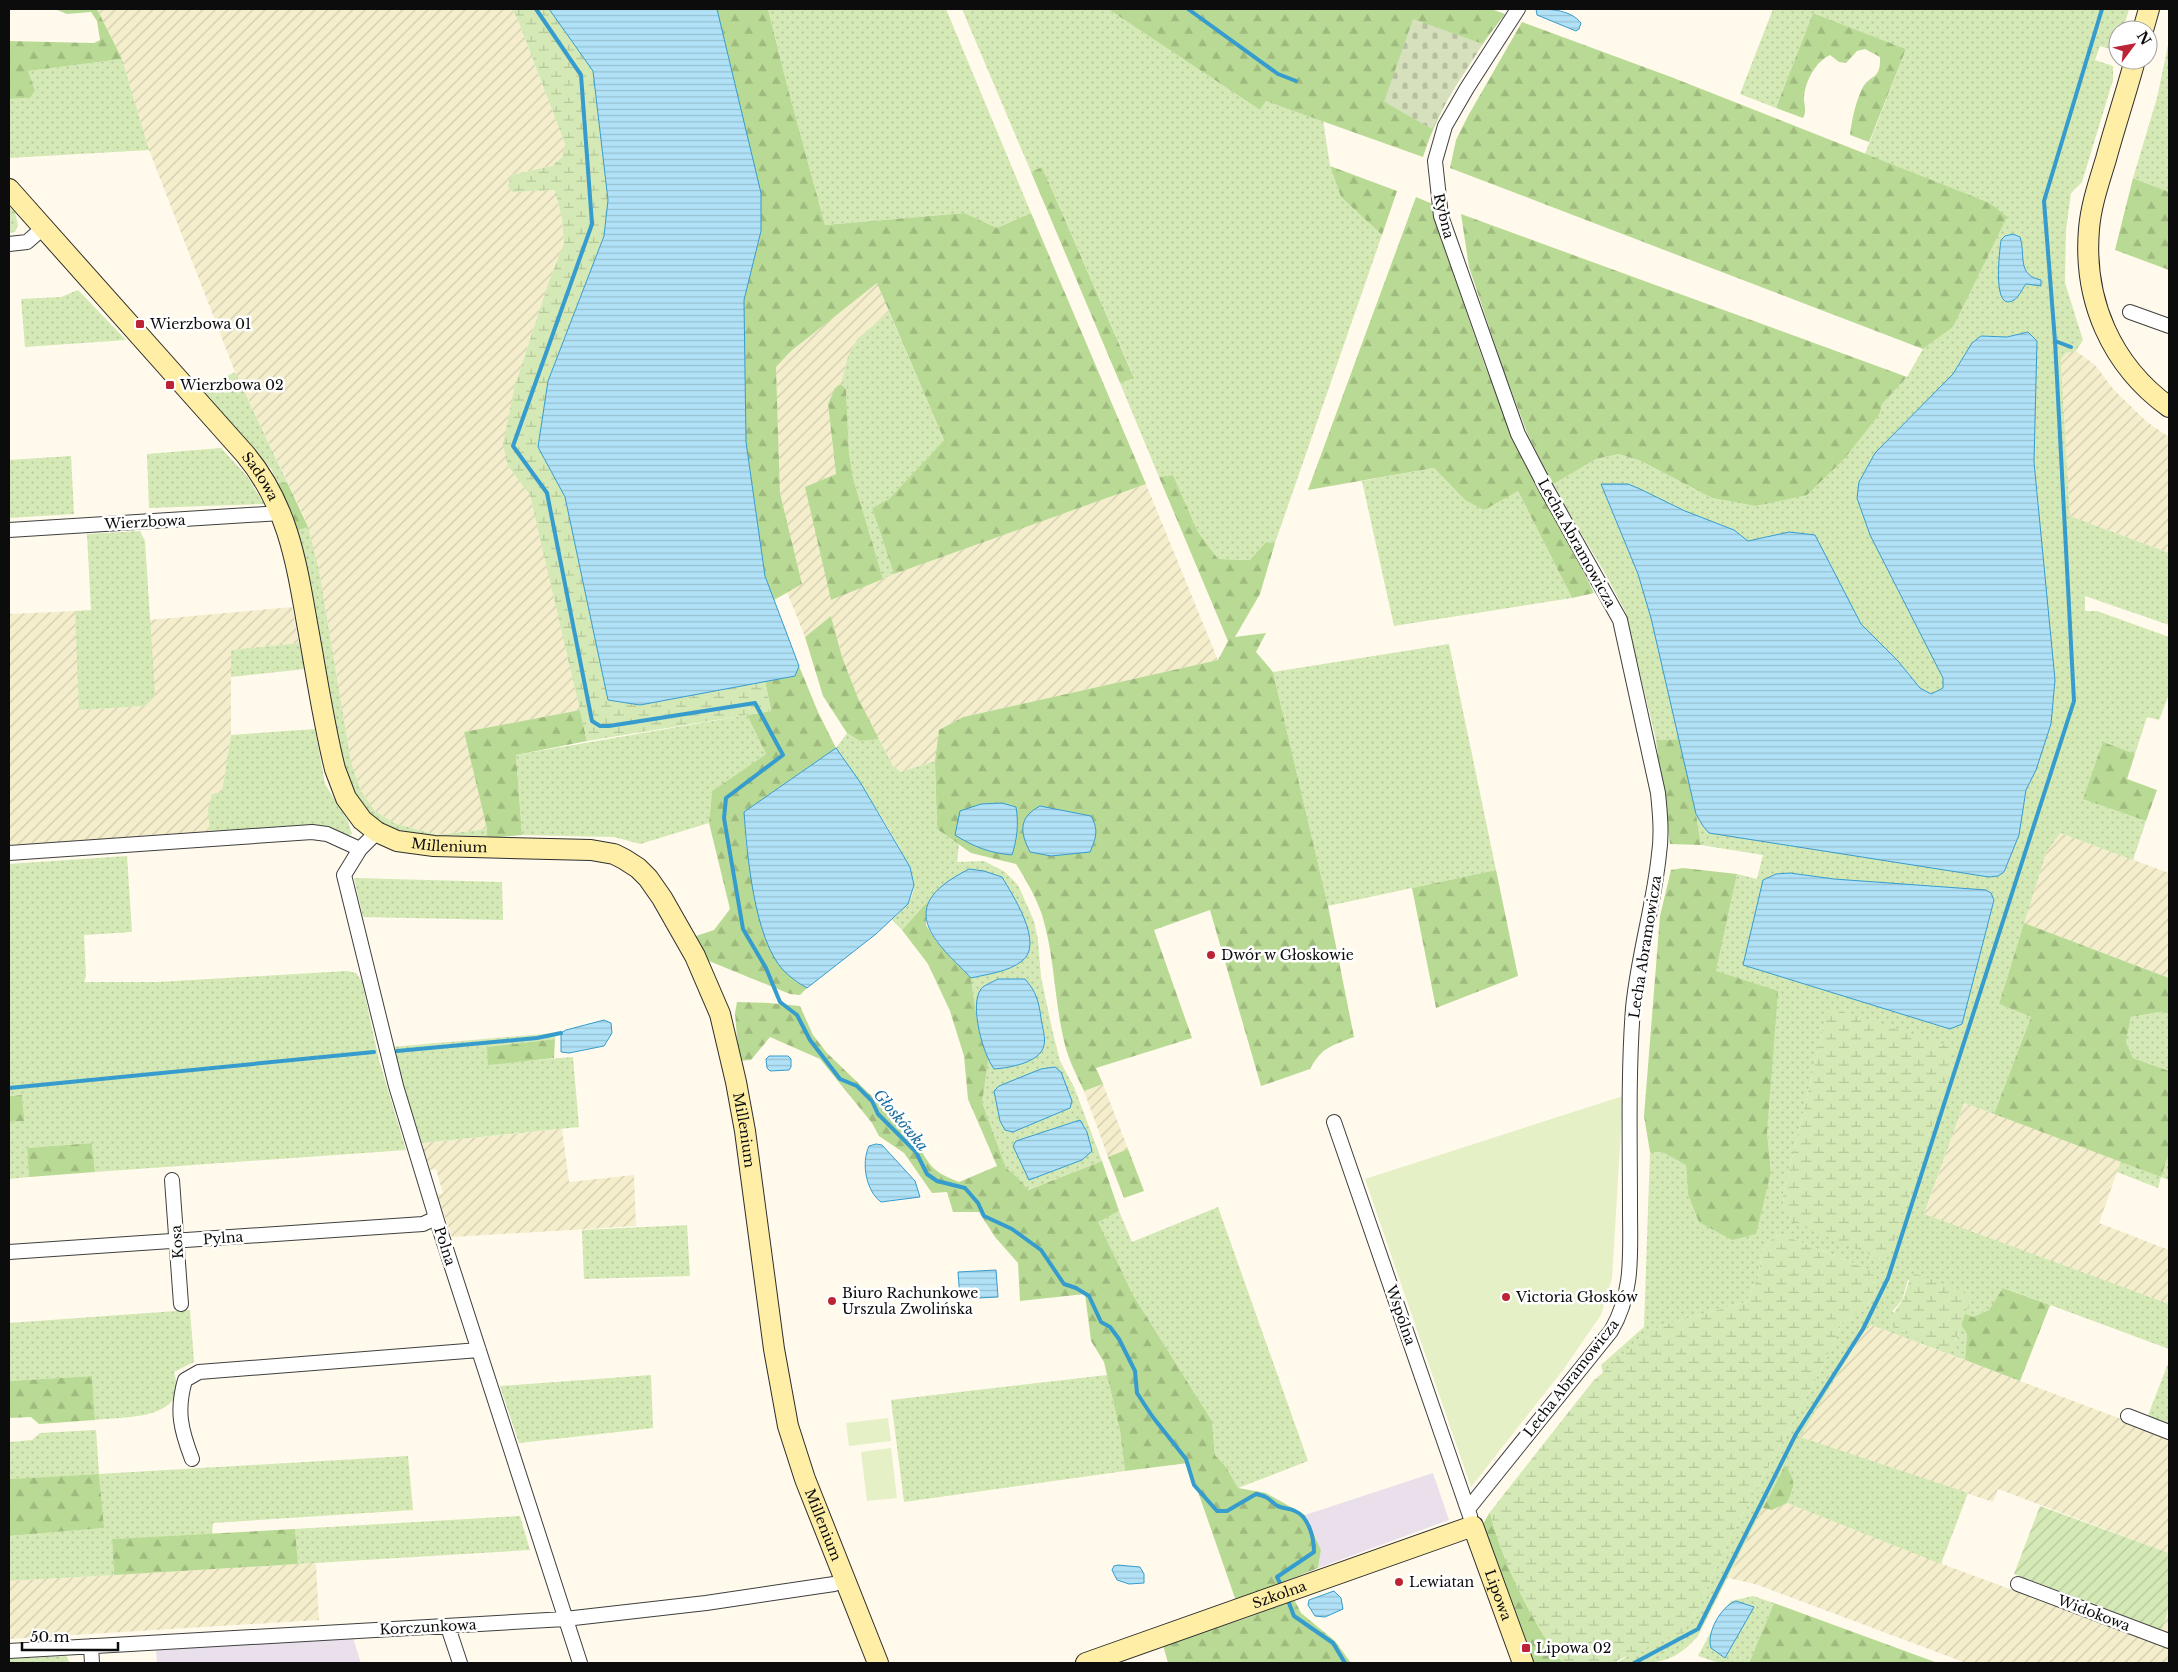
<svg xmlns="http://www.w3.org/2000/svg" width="2178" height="1672" font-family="'Libre Baskerville',serif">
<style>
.industrial{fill:#e9e0eb}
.farmland{fill:url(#farmland-furrows)}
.grass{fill:url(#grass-dots);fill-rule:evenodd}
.forest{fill:url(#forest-firs)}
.wetland{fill:url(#wetland-marsh)}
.cemetery{fill:url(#cemetery-stones)}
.garden{fill:url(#garden-furrows)}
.pitch{fill:#e5f0c7}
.water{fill:url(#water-rules);stroke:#369cce}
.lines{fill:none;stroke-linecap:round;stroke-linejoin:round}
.stream{stroke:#369cce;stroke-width:4}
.street-casing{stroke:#3f3f3f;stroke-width:16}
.secondary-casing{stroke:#2e2e2e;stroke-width:22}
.street{stroke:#fff;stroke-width:14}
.secondary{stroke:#ffefa6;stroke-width:20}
.poi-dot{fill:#bc2436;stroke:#fff;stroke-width:2}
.labels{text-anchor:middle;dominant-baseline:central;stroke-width:5;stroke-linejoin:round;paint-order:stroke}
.street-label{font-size:14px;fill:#0c0c0c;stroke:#fff}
.poi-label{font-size:14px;fill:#0c0c0c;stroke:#fff;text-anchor:start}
.water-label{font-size:15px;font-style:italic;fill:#156c9e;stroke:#fff}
</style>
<defs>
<pattern id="farmland-furrows" width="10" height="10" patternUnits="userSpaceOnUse" patternTransform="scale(1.25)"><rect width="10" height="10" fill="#f4eecc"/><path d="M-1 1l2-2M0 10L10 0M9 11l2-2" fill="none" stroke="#d0cbae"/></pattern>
<pattern id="grass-dots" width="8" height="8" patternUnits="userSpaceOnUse" patternTransform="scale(1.25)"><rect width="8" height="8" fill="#d4e9b5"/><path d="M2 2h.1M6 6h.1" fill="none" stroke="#b5c79a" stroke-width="1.8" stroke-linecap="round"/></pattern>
<pattern id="forest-firs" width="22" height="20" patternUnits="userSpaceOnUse" patternTransform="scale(1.25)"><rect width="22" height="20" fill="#b9da94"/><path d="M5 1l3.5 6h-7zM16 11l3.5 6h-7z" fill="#9eba7e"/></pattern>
<pattern id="wetland-marsh" width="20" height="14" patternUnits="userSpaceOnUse" patternTransform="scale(1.25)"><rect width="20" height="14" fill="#d4e9b5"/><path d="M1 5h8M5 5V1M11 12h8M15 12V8" fill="none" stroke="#b5c79a"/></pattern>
<pattern id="cemetery-stones" width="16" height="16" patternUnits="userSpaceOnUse" patternTransform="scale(1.25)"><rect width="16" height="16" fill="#d7e0bd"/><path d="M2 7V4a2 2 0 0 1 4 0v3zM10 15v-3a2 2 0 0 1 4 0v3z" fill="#b7bfa1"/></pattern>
<pattern id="garden-furrows" width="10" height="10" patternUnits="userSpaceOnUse" patternTransform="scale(1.25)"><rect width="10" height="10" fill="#d4e9b5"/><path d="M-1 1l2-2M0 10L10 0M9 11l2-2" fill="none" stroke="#b5c79a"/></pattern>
<pattern id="water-rules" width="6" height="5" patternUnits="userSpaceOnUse" patternTransform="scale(1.25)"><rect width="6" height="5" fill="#b0e1f6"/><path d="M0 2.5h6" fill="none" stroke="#96c0d2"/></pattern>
</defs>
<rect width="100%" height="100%" fill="#fffaeb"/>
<path class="industrial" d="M1433 1473 1449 1520 1318 1568 1321 1550 1305 1515Z
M353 1638 361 1663H157L156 1650Z"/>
<path class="farmland" d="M97 9H512L518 20 565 144 562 157 552 166 511 175 513 192 555 190 562 219 564 243 549 281 515 385 508 466 530 494 580 710 464 732 487 829 437 835 394 823 375 811 361 791 351 762 319 570 305 519 235 372 149 150 122 59Z
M877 282 889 312 857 339 848 356 841 384 835 389 828 404 836 474 831 600 915 565 1146 484 1218 660 963 717 939 730 935 761 901 772 893 766 858 698 842 657 831 616 805 637 787 592 802 584 780 493 776 367 791 351Z
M2076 351 2095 365 2114 390 2147 422 2169 437V553L2070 516 2061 365V359L2066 353Z
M292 607 299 643 231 650V735L222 793 210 834 9 845V614L75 611 80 710 145 706 154 695 149 620Z
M2060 833 2169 873V978L2024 923 2046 853Z
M1103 1084 1128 1149 1108 1157 1084 1091Z
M1964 1103 2121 1161 2099 1223 2169 1250V1304L1924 1215Z
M562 1129 569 1182 634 1175 636 1226 452 1237 437 1194H443L436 1169 429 1170 422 1143Z
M1871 1325 2169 1437V1553L1998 1489 1993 1502 1799 1437 1862 1334Z
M1787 1503 1953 1568 2169 1648V1663H1966L1755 1584 1728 1578 1763 1508 1772 1510Z
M316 1563 319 1620 9 1639V1581Z
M2169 1607V1639L2156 1635 2162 1630Z"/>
<path class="grass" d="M768 9H946L1031 213 997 228 963 213 825 225 787 85Z
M962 9H1108L1260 110 1266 101 1323 120 1330 166 1341 197 1382 235 1275 543 1266 542 1251 560 1218 559 1198 532 1173 475 1159 477 1120 383 1134 377 1042 167 1031 172Z
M1773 9H2129L2123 30H2118L2117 51 2100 46 2095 60 2113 66V80L2082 182 2071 193 2066 230 2065 283 2083 340 2076 351 2066 353 2061 359V365L2070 516 2169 553V625L2085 596V611H2097L2169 637V694L2159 720 2147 717 2135 754 2103 743 2084 799 2146 821 2133 860 2060 833 2046 853 1999 1004 2031 1017 1994 1114 1964 1103 1924 1214 2169 1304V1349L2004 1288 1989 1310 1973 1317 1964 1313 1971 1301 1908 1280 1902 1300 1892 1312 1956 1341 1961 1324 1967 1333 1965 1360 1871 1325 1862 1334 1800 1437 1968 1493 1941 1564 1787 1503 1793 1489 1785 1465 1698 1636C1670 1667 1654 1663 1616 1663L1693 1618 1731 1536 1825 1362 1842 1323 1864 1310 1874 1296 1876 1278 1872 1271 1783 1235 1774 1236 1762 1252 1758 1278 1746 1302 1660 1326 1603 1373 1601 1365 1644 1327 1650 1152H1662L1686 1165 1688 1194 1771 1172 1767 1132 1716 971 1737 874 1757 879 1763 855 1701 845 1696 814 1703 826 2004 872 2019 835 2026 790 2036 770 2039 506 2034 462 2035 388 2028 332 2007 337 1981 336 1972 343 1953 374 1926 402 1857 499 1870 535 1943 678V688L1931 694 1920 688 1898 661 1861 624 1814 535 1789 532 1748 541 1734 530 1684 511 1640 489 1628 484H1601L1638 575 1651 618 1680 739 1656 740 1625 611 1605 573 1552 485 1596 459 1619 454 1641 461 1712 498 1755 506 1880 413 1882 404 1907 377 1923 349 1953 327 2006 217 1990 203 1865 154 1906 49 1813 13 1776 108 1740 94ZM1790 873 1834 879 1914 886 1994 900 1962 1024 1950 1029 1743 965 1763 880 1776 874ZM1825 1022 1957 1049 1889 1256 1880 1259 1784 1208 1783 1195Z
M2169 41V192L2133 178 2157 98Z
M122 59 149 150 9 158V99L30 98 35 91 27 71Z
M9 207 15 212 18 225 15 232 9 233Z
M78 290 126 340 25 347 21 299 61 297Z
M889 312 944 440 889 499 872 508 894 574 883 579 853 478 849 453 846 389 841 384 848 356 857 339Z
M235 372 287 482 277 484 272 470 201 389Z
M221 448 247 476 264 504 149 508 147 454Z
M71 456 74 514 9 518V460Z
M1434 468 1465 500 1518 491 1572 598 1394 626 1362 481Z
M308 527 319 570 351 762 361 791 375 811 394 823 437 835 487 829V838L410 837 385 828 366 814 343 775 296 531Z
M140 531 145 541 155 695 145 706 79 710 75 611 91 610 87 534Z
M299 643 305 669 231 677V650Z
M1449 644 1496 870 1328 906 1273 672Z
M747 715 766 754 712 791 709 823 640 844 614 837 522 835 516 755Z
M315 729 325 784 348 821 352 834 344 837 308 825 210 834 208 810 212 794 222 792 231 735Z
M847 733 860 741 879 739 893 766 901 772 935 761 937 829 959 845 957 862 984 861 1005 872 1018 885 1034 921 1038 940 1041 977 1052 1029 1060 1061 1074 1087 1102 1161 1027 1190 1017 1177 1006 1168 982 1102 983 1087 978 1027 971 978 936 941 927 902 902 930 892 920C902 910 914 900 914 885 915 863 852 770 836 748Z
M127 856 132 932 84 935 86 976 84 982H157L347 971 356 973 362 982 379 1060 406 1150 95 1172 92 1143 27 1148 29 1177 9 1179V1122L23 1121 22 1095 9 1096V864Z
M354 878 502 882 503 920 363 917Z
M2159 1012 2169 1014V1071L2133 1058 2126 1042 2131 1017Z
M555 1033V1039L488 1047V1064L573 1057 579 1127 422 1143 391 1047Z
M2169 1153V1180L2161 1177 2158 1188 2117 1172 2121 1161 2161 1177Z
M1218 1207 1308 1461 1238 1488 1226 1467 1215 1455 1212 1421 1133 1295 1097 1221 1119 1211 1132 1242Z
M687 1225 690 1276 584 1279 582 1230Z
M190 1310 194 1362 174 1372C175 1377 177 1383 177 1388 175 1420 118 1417 95 1420L92 1376 9 1381V1323Z
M2169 1361V1426L2147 1418Z
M651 1375 653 1428 519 1443 500 1386Z
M1107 1375 1120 1431 1125 1471 904 1502 891 1400Z
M96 1430 99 1474 408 1456 413 1510 213 1523 212 1534 112 1539 114 1575 9 1581V1536L103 1528 99 1474 10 1479 9 1442 32 1440 40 1433Z
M520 1516 530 1550 298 1564 295 1529Z
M1753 1596 1774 1603 1749 1663H1719L1698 1656 1721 1613 1731 1601Z
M66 1656 70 1663H9V1659Z"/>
<path class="forest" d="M55 9H97L122 59 28 71 35 91 30 98 9 99V41L94 43 100 40 97 21 91 12 67 14Z
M712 9H768L787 85 825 225 964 213 997 228 1031 213 1146 484 894 574 872 508 889 499 944 440 877 283 791 351 776 367 780 493 802 584 774 600 765 576 746 442 744 300 761 231Z
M1108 9H1491L1505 14C1471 58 1440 104 1423 157L1266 101 1260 110Z
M1813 13 1906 49 1869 142 1850 135C1852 119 1855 104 1862 89 1870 73 1881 81 1880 57L1865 49 1857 51 1846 63 1839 62 1830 55C1815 62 1805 82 1804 98 1804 105 1807 111 1803 118L1776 108Z
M1522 22 1671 77 1990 203 2007 217 1953 327 1923 349 1450 168 1456 140 1468 116Z
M1330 166 1397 191 1382 235 1341 197Z
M1042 167 1134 378 1120 383 1031 172Z
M2133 178 2169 192V270L2115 250Z
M1416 197 1435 205 1443 244 1485 366 1510 427 1539 491 1566 536 1594 593 1572 598 1518 491 1484 510 1465 500 1434 468 1308 490Z
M1461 214 1907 377 1882 404 1880 413 1845 458 1807 495 1755 506 1712 498 1641 461 1619 454 1596 459 1552 485 1528 435 1503 369 1469 267Z
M841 384 846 389 849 453 853 478 883 579 831 600 805 487 836 474 828 404 835 388Z
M1173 475 1198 532 1218 559 1250 560 1266 542 1275 543 1260 594 1235 637 1266 633 1256 652 1273 672 1328 906 1354 1037C1331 1046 1322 1047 1310 1069L1261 1086 1210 910 1154 930 1192 1038 1096 1068 1103 1084 1084 1091C1077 1076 1069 1061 1065 1045 1054 1002 1055 957 1042 915 1036 897 1026 880 1016 864L971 853 937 829 935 761 939 730 963 717 1218 660 1228 641 1159 477Z
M287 482 308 527 296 531 277 484Z
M831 616 842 657 858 698 879 739 860 741 847 733 823 696 805 637Z
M799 666 818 712 836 748 744 812 746 843 755 901 794 980 807 988 800 995 790 994 709 961 693 937 714 930 730 909 709 823 712 791 766 754 747 715 771 711 765 681 795 676Z
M580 710 587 741 516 755 522 835 487 838V829L464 732Z
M1680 739 1696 814 1701 845 1670 844 1656 740Z
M2103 742 2135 754 2127 779 2157 790 2146 821 2083 799Z
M1683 868 1737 874 1716 971 1778 991 1767 1132 1771 1172 1756 1234 1732 1240 1699 1222 1688 1194 1686 1165 1662 1152H1650L1644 1116 1660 916 1671 870Z
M1496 870 1518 976 1436 1008 1412 888Z
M928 901 926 925 936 941 971 978 978 1027 988 1060 982 1102 1006 1168 1017 1177 1028 1190 1102 1161 1119 1211 1098 1222 1133 1295 1212 1421 1215 1455 1226 1467 1238 1488 1266 1493 1305 1515 1321 1550 1318 1568 1236 1601 1188 1463 1125 1471 1120 1431 1104 1362 1091 1341 1085 1294 1020 1301 1018 1263 995 1237 979 1212H953L947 1192 932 1193 904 1153 879 1136 872 1123 820 1059 770 1037 751 1060 739 1061 735 1013 737 1002 769 1003 800 1006 813 1035 827 1053 879 1103 907 1138 916 1141C930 1166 931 1171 959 1182L997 1166 968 1099 964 1056 950 1011 928 964 902 930Z
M2024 923 2169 978V1014L2159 1012 2131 1017 2126 1042 2133 1058 2169 1071V1153L2161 1177 1994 1114 2031 1017 1999 1004Z
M555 1039 554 1058 488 1065 487 1047Z
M22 1095 24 1121 9 1122V1096Z
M92 1143 95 1172 29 1177 27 1148Z
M1128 1149 1144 1191 1124 1198 1108 1157Z
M2003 1288 2050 1305 2020 1381 1965 1360 1967 1334 1961 1324 1964 1313 1973 1317 1989 1310Z
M92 1376 95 1420 39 1424 31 1417 9 1418V1381Z
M1785 1465C1796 1481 1795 1486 1787 1503L1772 1510 1763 1508Z
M99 1474 104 1528 9 1536V1479Z
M1490 1512C1501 1559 1533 1625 1563 1663H1533L1483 1524Z
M295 1529 298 1564 114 1575 112 1539Z
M1294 1599 1301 1613 1335 1641 1351 1663H1168L1163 1645 1247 1618Z
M1774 1603 1935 1662 1934 1663H1749Z"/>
<path class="wetland" d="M512 9H549L593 71 608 200 604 236 548 381 538 447 565 497 608 700 640 705 765 681 771 711 587 741 530 495 508 466 503 444 515 385 549 281 564 243 562 219 555 190 513 192 508 187 511 175 552 166 562 157 565 144 518 20Z
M1831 1008 1957 1049 1889 1257 1880 1259 1794 1223 1784 1209 1783 1195 1825 1022Z
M1783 1235 1872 1271 1876 1278 1874 1296 1864 1310 1842 1323 1825 1362 1731 1536 1693 1618 1682 1633 1618 1660 1616 1663H1563C1533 1625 1501 1559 1490 1512L1593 1381 1635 1345 1660 1326 1746 1302 1758 1278 1762 1252 1774 1236Z
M1914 1273 1965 1292 1971 1301C1962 1317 1960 1335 1950 1351L1897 1330 1889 1323C1892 1314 1897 1309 1902 1301 1907 1291 1907 1282 1914 1273Z"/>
<path class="cemetery" d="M1413 19 1483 44 1450 95 1432 129 1384 102Z"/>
<path class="garden" d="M2040 1506 2169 1553V1607L2162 1630 2014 1574Z"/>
<path class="pitch" d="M1623 1096 1612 1279 1601 1315 1563 1370 1471 1487 1365 1179Z
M888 1418 891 1441 849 1446 846 1423Z
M891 1448 897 1498 867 1501 861 1452Z"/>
<path class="water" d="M549 9H717L761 193V231L744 300 746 442 765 576 799 666 795 676 640 705 608 700 565 497 538 447 548 381 604 236 608 200 593 71Z
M1536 9C1551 9 1571 10 1581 23L1579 29 1576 31 1537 15Z
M2013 234 2020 237C2026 254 2016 275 2041 280V286L2026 284C2022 289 2019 297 2014 300 1991 314 2000 248 2001 240L2005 236Z
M2028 332 2037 341 2034 462 2055 680 2051 724 2036 770 2026 790 2019 835 2004 872 1998 876 1989 877 1709 833 1703 826 1696 814 1651 618 1638 574 1601 484H1628L1640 489 1685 511 1734 530 1748 541 1789 532 1815 535 1861 624 1898 661 1920 688 1931 694 1943 688V678L1870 535 1857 498 1859 482 1875 453 1953 374 1972 343 1981 336 2007 337Z
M836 748 860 782 910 867 914 885 908 904 876 934 807 988C798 983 790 977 783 970 754 938 747 854 744 812Z
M1002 803 1016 807C1019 824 1017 839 1012 855 990 853 974 847 955 835L960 811 981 804Z
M1040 806 1091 816C1099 830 1096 838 1090 852L1051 856 1030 852C1020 832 1018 818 1040 806Z
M969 869 984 871 1002 877C1012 894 1045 944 1022 961 1008 972 988 974 971 978 947 952 902 919 942 886 950 879 960 874 969 869Z
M1790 873 1834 879 1986 890 1991 893 1994 900 1962 1024 1950 1029 1743 965 1763 880 1776 874Z
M998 979H1025C1036 991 1039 1002 1041 1018 1042 1026 1046 1038 1044 1045 1041 1063 1008 1068 994 1069 983 1054 969 1005 981 989 984 985 993 982 998 979Z
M604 1020 611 1023 612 1033 604 1046 569 1053 561 1052V1033L566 1030Z
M769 1056H788L791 1059V1067L789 1070 770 1071 767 1068 766 1059Z
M1055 1067 1061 1072 1072 1101 1070 1108 1013 1132 1005 1130 1000 1121 994 1091 999 1086 1041 1069Z
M1080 1120 1087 1132 1092 1151 1082 1160 1029 1180 1013 1146 1016 1141Z
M876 1144 882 1145 915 1181 920 1197 881 1202C866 1191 861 1163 869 1146Z
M996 1270 998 1297 960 1299 958 1272Z
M1118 1565 1140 1567 1144 1574V1583L1129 1584 1117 1580 1112 1570 1114 1566Z
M1334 1591 1341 1598 1343 1609 1325 1617 1315 1616 1308 1605 1309 1600Z
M1736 1601 1754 1607 1725 1658 1711 1648C1706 1633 1721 1606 1736 1601Z"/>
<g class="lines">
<path class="stream" d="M536 9 581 75 592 224 513 446 547 493 592 721 600 726H609L755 703 783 755 726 798 724 818 743 929 766 968 780 1002 797 1015 810 1040 840 1079 857 1086 872 1101 878 1114 916 1152 927 1174 937 1181 965 1188 978 1203 984 1216 1012 1229 1041 1250 1064 1284 1076 1288 1089 1296 1101 1322 1110 1327 1119 1339 1135 1371 1137 1393 1152 1416 1186 1459 1194 1485 1217 1511H1227L1256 1494C1269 1497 1267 1498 1276 1505 1282 1509 1289 1508 1295 1511 1309 1517 1314 1538 1314 1552L1277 1577 1282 1587
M1188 9 1278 74 1296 81
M2055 341 2071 347
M397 1051 537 1038 561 1033
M9 1088 374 1052
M1287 1598 1294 1616 1333 1643 1345 1663
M1634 1663 1698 1629 1796 1434 1863 1329 1888 1278 2074 701 2055 341 2044 201 2102 9"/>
<g class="street-casing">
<path id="street" d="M9 244 27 242 43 228
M2130 312 2169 326
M9 530 281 513
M377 832 360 849 344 875 396 1086 438 1224 580 1663
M9 853 312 832 327 834 360 849
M1334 1122 1470 1516
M172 1180 181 1304
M9 1252 423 1224 436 1218
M2128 1416 2169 1432
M192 1459C181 1430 176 1411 185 1380L199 1372 479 1350
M1468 1509 1611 1331C1634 1292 1630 1253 1630 1209 1630 1142 1628 1074 1633 1008 1638 956 1654 905 1659 854 1662 834 1660 813 1658 793L1620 620 1546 488 1518 434 1441 216 1435 161 1445 126 1467 88 1518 9
M2018 1584 2169 1641
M448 1627 460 1663
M91 1646 92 1663
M9 1651 565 1619 706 1603 834 1584 844 1580"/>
</g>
<g class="secondary-casing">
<g id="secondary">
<path d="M2143 30 2149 9"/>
<path d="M2135 60C2126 93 2115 126 2106 159 2099 182 2091 205 2089 229 2083 300 2111 365 2169 407"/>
<path id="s1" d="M9 189 245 454C287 504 296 560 307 623 316 671 323 721 335 769L346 798 362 820 377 832 397 841 434 846 591 850 614 854 624 859 638 868 648 878 662 898 695 956 720 1014 736 1082 745 1131 774 1349 788 1426 805 1479 878 1663"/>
<path id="s2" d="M1086 1663 1473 1526 1523 1663"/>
</g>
</g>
<use href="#street" class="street"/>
<use href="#secondary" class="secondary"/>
</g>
<g class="poi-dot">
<rect x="135" y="319" width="10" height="10" rx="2.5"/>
<rect x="165" y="380" width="10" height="10" rx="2.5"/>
<circle cx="1211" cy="955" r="5"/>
<circle cx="1506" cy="1297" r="5"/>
<circle cx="832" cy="1301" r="5"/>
<circle cx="1399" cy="1582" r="5"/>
<rect x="1521" y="1643" width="10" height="10" rx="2.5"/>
</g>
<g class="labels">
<g class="street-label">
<text transform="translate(1444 216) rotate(76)">Rybna</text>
<text stroke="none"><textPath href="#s1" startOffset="382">Sadowa</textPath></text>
<text transform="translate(145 522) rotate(-3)">Wierzbowa</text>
<text transform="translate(1577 543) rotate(61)">Lecha Abramowicza</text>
<text stroke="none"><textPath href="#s1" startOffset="838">Millenium</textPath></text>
<text transform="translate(1645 947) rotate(-81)">Lecha Abramowicza</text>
<text stroke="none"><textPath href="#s1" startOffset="1318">Millenium</textPath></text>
<text transform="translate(223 1238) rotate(-4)">Pylna</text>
<text transform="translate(177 1242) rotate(-94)">Kosa</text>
<text transform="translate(445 1246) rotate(72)">Polna</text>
<text transform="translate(1401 1315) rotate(71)">Wspólna</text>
<text transform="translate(1571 1378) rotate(-52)">Lecha Abramowicza</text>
<text stroke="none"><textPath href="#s1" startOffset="1722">Millenium</textPath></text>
<text stroke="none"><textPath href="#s2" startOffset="484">Lipowa</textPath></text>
<text stroke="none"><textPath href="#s2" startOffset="205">Szkolna</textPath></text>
<text transform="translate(2094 1613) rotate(21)">Widokowa</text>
<text transform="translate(428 1627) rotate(-3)">Korczunkowa</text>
</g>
<g class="poi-label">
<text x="150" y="324">Wierzbowa 01</text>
<text x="180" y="385">Wierzbowa 02</text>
<text x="1221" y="955">Dwór w Głoskowie</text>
<text x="842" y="1293">Biuro Rachunkowe<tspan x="842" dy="16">Urszula Zwolińska</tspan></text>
<text x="1516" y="1297">Victoria Głosków</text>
<text x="1409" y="1582">Lewiatan</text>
<text x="1536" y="1648">Lipowa 02</text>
</g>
<g class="water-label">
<text transform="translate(901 1120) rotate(50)">Głoskówka</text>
</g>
</g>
<rect width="2178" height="1672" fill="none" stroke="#0c0c0c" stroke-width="20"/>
<g transform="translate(2133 45) rotate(58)"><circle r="24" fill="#ffffff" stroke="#9e9e9e"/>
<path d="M0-4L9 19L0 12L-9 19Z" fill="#bc2436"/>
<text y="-8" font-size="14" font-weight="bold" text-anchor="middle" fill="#0c0c0c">N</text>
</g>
<path d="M22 1642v8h96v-8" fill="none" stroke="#0c0c0c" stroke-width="2.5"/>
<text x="30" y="1642" font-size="15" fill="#0c0c0c" stroke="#ffffff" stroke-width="4" paint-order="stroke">50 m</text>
</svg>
